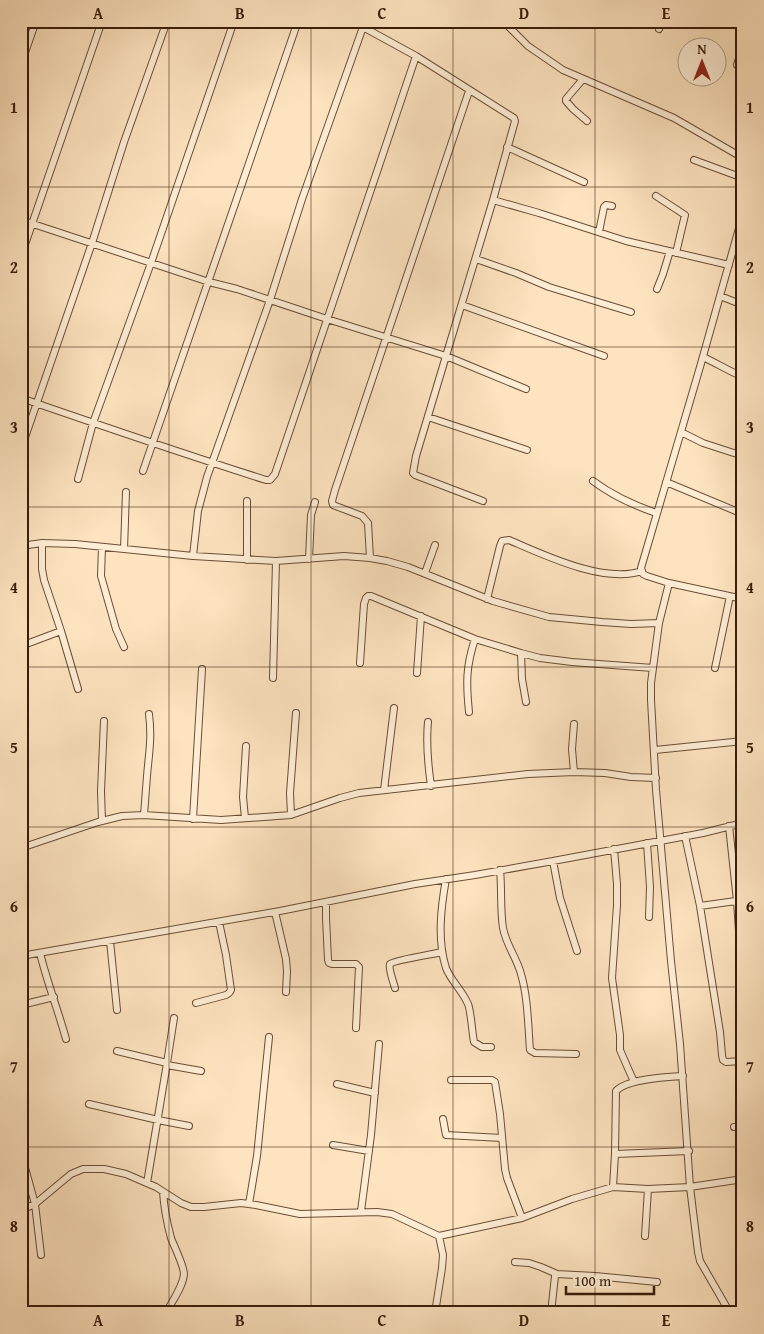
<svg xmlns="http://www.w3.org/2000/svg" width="764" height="1334" font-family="'Gentium Book Plus',serif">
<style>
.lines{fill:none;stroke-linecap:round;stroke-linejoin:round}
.street-casing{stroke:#694e36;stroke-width:8}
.street{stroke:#feedd5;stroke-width:6}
.grid{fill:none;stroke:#381c09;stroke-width:1;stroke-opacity:0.55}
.neatline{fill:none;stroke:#381c09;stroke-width:2}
.grid-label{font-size:16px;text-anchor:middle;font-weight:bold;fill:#381c09}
</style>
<rect width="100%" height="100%" fill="#fde3bf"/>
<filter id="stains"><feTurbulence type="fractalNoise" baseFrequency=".004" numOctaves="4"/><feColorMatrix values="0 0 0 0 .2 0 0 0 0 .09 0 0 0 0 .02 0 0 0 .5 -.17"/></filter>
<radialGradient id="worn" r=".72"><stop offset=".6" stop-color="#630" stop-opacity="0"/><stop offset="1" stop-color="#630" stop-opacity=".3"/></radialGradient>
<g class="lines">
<g class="street-casing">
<path id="street" d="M503 21 528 46 563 70 674 118 743 158
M659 29 662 21
M21 64 36 21
M737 65 743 45
M583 79 566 99V101L573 109 587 121
M507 147 584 182
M694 160 743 178
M656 196 685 215 676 253
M493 200 539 213 626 241 729 265
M743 214 700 367 641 568 643 574 647 576 669 583 743 599
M21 220 209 282 237 289 327 319 446 356 493 200 515 121 514 118 416 56 352 21
M599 232 604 207 606 205 612 206
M21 256 102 21
M476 259 516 273 549 287 631 312
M657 289 663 274 670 251
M720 296 743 305
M462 305 604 356
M703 357C716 363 729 371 743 377
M21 398C102 426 184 454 266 480H270L275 474 416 56
M428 417 527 450
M681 432 703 443 743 456
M21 449 92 243 124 142 167 21
M143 471 298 21
M78 479 93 423 151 263 234 21
M593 481C613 496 633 505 656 513
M666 482 743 514
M483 501 415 475 413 473 416 456 446 356 526 389
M42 543V569L44 580 61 631 78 689
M21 546 42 543 75 544 193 556 276 561 344 556 370 558 387 561 408 567 493 601 549 617 602 622 631 624 659 623
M102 547 101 576 116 629 124 647
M124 549 126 492
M193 556 198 511 207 477 270 300 302 199 363 27
M370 558 368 523 362 516 333 505 332 501 335 490 469 91
M309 559 311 515 315 502
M247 560V501
M425 573 435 545
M669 583 659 623 651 683V700L656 790 671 961 680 1044 690 1187 698 1252 700 1261 730 1313
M487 599 500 546 502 541 509 540C544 555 604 584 642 571
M21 646 61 631
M521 653 522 679 526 702
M360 663 364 604 366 598 368 596H371L475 639 521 653 540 658 572 662 653 668
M715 668 730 596
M417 673 421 616
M273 678 276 561
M469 712C466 683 466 666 475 639
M428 722C426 743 428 765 431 786
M574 724 572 749 574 772
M655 750 743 741
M384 790 394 708
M144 815C145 802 146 789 147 776 149 753 152 737 149 714
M291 815 290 793 296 713
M245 818 243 797 246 746
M193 819 202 669
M102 821 101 791 104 721
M729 826 737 901 740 946
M685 836 700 906 720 1032 722 1055 723 1060 726 1062 743 1061
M647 843 650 887 649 917
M21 848 98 822 122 816 144 815 221 820 291 815 340 798 359 793 528 774 574 772 605 773 631 777 656 778
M614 849 617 884V905L612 978 620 1035V1050L634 1082
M553 861 560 898 577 951
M500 870C502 889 500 909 503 928 506 945 517 958 521 974 528 998 528 1025 530 1050L535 1053 576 1054
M446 879C441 907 437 940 446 968 451 981 462 990 468 1004 471 1011 472 1032 474 1042L482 1047H491
M326 902V918L328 960 329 963 332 964H356L359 967 356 1028
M700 906 743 900
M275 912 286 959 287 971 286 992
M110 941 117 1010
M40 953C47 982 58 1010 66 1039
M21 956 280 911 415 884 475 875 553 861 703 833 743 823
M395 988C394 984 388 968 390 964 394 960 434 954 442 952
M196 1003 226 995 229 993 231 990 226 955 219 922
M21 1005 54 997
M117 1051 167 1063 147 1183
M167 1063 174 1018
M167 1065 201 1071
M451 1080H492L495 1082 500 1114 505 1169 507 1178 522 1218
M337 1084 375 1093
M89 1104 158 1120 189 1126
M443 1119 446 1135 502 1138
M734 1127 743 1126
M333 1145 369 1151
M21 1153 35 1204 41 1255
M615 1154 689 1151
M613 1187 615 1154 616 1091C627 1079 666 1077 683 1076
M163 1192C164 1207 167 1223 171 1238 174 1246 184 1266 184 1274 183 1287 172 1301 166 1313
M249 1204 257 1156 269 1037
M21 1210 35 1204 71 1174 83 1169H104L126 1174 156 1187 181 1203 191 1207H204L241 1203 256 1205 300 1214 377 1212 392 1214 439 1236 522 1218 572 1199 613 1187 648 1189 690 1187 743 1179
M361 1211 371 1135 379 1044
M645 1236 648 1189
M515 1262 529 1263 541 1267 557 1274 595 1276 657 1282
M435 1313 442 1268 443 1255 439 1236
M551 1313 555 1276 557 1274"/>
</g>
<use href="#street" class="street"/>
</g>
<path class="grid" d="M169 21V1313M311 21V1313M453 21V1313M595 21V1313M21 187H743M21 347H743M21 507H743M21 667H743M21 827H743M21 987H743M21 1147H743"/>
<rect width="764" height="1334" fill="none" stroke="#fde3bf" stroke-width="55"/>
<g transform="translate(702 62)"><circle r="24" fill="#feedd5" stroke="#af9983"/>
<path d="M0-4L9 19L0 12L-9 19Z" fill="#8f2418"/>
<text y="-8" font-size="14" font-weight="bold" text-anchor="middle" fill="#381c09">N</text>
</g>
<path d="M566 1286v8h88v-8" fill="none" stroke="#381c09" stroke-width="2.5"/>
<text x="574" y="1286" font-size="15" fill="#381c09" stroke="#feedd5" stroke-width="4" paint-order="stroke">100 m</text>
<rect x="28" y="28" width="708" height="1278" class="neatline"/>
<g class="grid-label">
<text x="98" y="19">A</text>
<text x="240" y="19">B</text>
<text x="382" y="19">C</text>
<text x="524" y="19">D</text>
<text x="666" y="19">E</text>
<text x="14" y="113">1</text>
<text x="750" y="113">1</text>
<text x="14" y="273">2</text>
<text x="750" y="273">2</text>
<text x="14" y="433">3</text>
<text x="750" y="433">3</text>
<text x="14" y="593">4</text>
<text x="750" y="593">4</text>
<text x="14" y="753">5</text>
<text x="750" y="753">5</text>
<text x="14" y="912">6</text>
<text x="750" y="912">6</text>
<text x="14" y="1072">7</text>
<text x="750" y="1072">7</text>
<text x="14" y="1232">8</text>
<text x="750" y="1232">8</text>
<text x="98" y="1326">A</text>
<text x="240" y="1326">B</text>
<text x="382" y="1326">C</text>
<text x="524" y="1326">D</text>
<text x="666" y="1326">E</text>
</g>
<rect width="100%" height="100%" filter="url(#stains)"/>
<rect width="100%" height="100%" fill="url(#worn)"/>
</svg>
